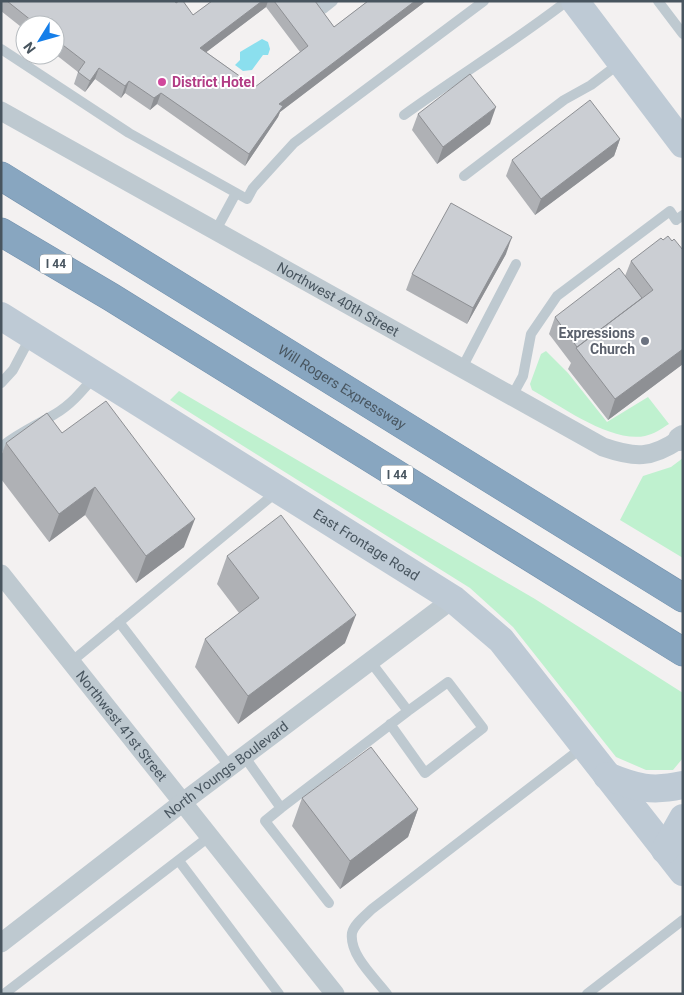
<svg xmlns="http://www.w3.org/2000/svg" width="684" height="995" font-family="Roboto,sans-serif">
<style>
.green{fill:#bff1cf}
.water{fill:#8bdfee}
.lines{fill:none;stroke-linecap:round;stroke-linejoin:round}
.motorway-casing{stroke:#7391ac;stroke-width:29}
.service{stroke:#bec9d0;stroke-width:10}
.minor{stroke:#bec9d0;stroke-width:19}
.tertiary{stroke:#bec9d0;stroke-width:24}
.secondary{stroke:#becad5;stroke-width:28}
.motorway{stroke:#88a6c0;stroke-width:28}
.wall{fill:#afb1b5;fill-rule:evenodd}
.shaded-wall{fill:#8e9094}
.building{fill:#cbced3;stroke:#8e9094}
.hotel-dot{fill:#d1479c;stroke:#fff;stroke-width:2}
.worship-dot{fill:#6b7280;stroke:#fff;stroke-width:2}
.labels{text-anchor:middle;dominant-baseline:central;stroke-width:4;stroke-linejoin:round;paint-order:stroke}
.shield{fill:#fff;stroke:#7f888f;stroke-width:1}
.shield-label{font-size:12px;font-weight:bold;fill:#48555f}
.hotel-label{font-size:14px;font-weight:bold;fill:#b23c85;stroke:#fff;text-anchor:start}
.street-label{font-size:14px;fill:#48555f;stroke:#fff}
.worship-label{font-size:14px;font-weight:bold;fill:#5b616d;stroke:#fff;text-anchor:end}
</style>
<rect width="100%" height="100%" fill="#f3f1f1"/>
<path class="green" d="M546 351 568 373 607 422 648 397 669 424C661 429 654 434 645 436 611 443 561 406 532 390L530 384 541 354Z
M179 391 535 599 683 693V758L673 770H646L616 757 513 627 470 588 170 400Z
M683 458V558L620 520 643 476 671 467Z"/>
<path class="water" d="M262 39 268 42 270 49 268 55H263L252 70 243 71 235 65 240 60V52Z"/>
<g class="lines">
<g class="motorway-casing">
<g id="motorway">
<path id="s5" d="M1 176 683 598"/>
<path d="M1 232 111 297 683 652"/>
</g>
</g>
<path class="service" d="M317 1 323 9 333 1
M658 1 683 34
M1 49 129 133 247 199 253 188 294 143 484 1
M404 115C458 76 514 42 567 1
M464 176 564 100 591 85 620 63
M215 232 236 193
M462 368 516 264
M1 383 13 370 31 336
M512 396 523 376 531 334 557 296 670 211 676 220 683 215
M1 447C18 433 37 425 55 414 71 405 83 390 95 376
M119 622 230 767
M71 662 279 490
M390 724 425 773 483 728 448 682 408 711
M244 756 281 808 408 711 370 661
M281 808 265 821 329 903
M179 861 279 994
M4 994 210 836
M387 994C375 978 349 955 352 933 354 924 366 915 372 909L583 747
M587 994 683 920"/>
<g class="minor">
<path id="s1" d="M1 111 603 447C635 458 651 459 680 439"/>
<path id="s2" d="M1 574 335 994"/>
<path id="s3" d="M1 943 183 802 453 599"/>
</g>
<path class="tertiary" d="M680 439 683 437"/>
<g class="secondary">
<path d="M575 1 683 144"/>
<path id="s4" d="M1 316 453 599 501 640 683 872"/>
<path d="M607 776C636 788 652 792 683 785"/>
<path d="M665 850 683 818"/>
</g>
<use href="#motorway" class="motorway"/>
</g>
<path class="wall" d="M1 1H175L176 3 193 15 212 1H315L334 27 368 1H426L280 112 278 117 245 166 157 104 150 110 125 93 121 98 95 79 85 92 74 84 78 72 55 54V25H25V30L1 11ZM266 7 300 52 255 87 206 52Z
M418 114 490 124 437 164 412 130Z
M620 139 614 156 535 215 506 176 512 160Z
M663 240 672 241 683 250V364L608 420 568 369 571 363 549 334 555 317 625 276 631 261Z
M506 254 467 324 406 290 412 274Z
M62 433 184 547 136 583 85 515 49 542 1 479V456L6 443Z
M227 556 345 643 238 724 195 667 205 639 239 613 217 584Z
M302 798 418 809 408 837 340 889 292 826Z"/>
<path class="shaded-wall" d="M262 1H268L266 7 196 60 200 48Z
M415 1H426L280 112 278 117 245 166 249 154 279 104Z
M99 68 95 79 85 92 90 81Z
M129 81 125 93 121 98 125 86Z
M161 93 157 104 150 110 154 98Z
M496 107 490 124 437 164 443 147Z
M620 139 614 156 535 215 541 199Z
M512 237 506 254 467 324 473 308Z
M683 349V364L608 420 615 399Z
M95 487 85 515 49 542 59 514Z
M195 519 184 547 136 583 146 556Z
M356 615 345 643 238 724 248 696Z
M418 809 408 837 340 889 350 861Z"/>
<path class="building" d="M7 1H175L176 3 179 1H183L193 15 212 1H262L200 48 255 87 308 46 274 1H315L334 27 368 1H415L279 104 283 106 249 154 161 93 154 98 129 81 125 86 99 68 90 81 78 72 85 62 55 39V25H37Z
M470 74 496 107 443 147 418 114Z
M590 100 620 139 541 199 512 160Z
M451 203 512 237 473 308 412 274Z
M668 236 672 241 674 239 683 250V349L615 399 576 348 653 290 631 261 661 238 663 240Z
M619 268 642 298 577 347 555 317Z
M106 401 195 519 146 556 95 487 59 514 6 443 47 413 62 433Z
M281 515 356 615 248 696 205 639 259 598 227 556Z
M371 747 418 809 350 861 302 798Z"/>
<circle class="hotel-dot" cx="162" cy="82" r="5"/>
<circle class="worship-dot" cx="645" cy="341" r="5"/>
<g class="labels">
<g class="shield">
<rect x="40" y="254.5" width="32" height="19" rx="4"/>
<rect x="381" y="465.5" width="32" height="19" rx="4"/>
</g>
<g class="shield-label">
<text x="56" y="264">I 44</text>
<text x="397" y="475">I 44</text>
</g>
<g class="hotel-label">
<text x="172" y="82">District Hotel</text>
</g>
<g class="street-label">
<text stroke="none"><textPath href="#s1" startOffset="386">Northwest 40th Street</textPath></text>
<text stroke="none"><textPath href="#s5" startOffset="401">Will Rogers Expressway</textPath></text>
<text stroke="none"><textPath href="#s4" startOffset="431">East Frontage Road</textPath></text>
<text stroke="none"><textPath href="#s2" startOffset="194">Northwest 41st Street</textPath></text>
<text stroke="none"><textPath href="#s3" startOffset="284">North Youngs Boulevard</textPath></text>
</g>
<g class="worship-label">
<text x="635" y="333">Expressions<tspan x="635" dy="16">Church</tspan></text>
</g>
</g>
<rect width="684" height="995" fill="none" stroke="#48555f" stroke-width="5"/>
<g transform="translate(40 40) rotate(233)"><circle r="24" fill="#ffffff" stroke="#b6bbbf"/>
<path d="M0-4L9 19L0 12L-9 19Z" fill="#157ee9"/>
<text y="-8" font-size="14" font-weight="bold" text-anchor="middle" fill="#48555f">N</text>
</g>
</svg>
